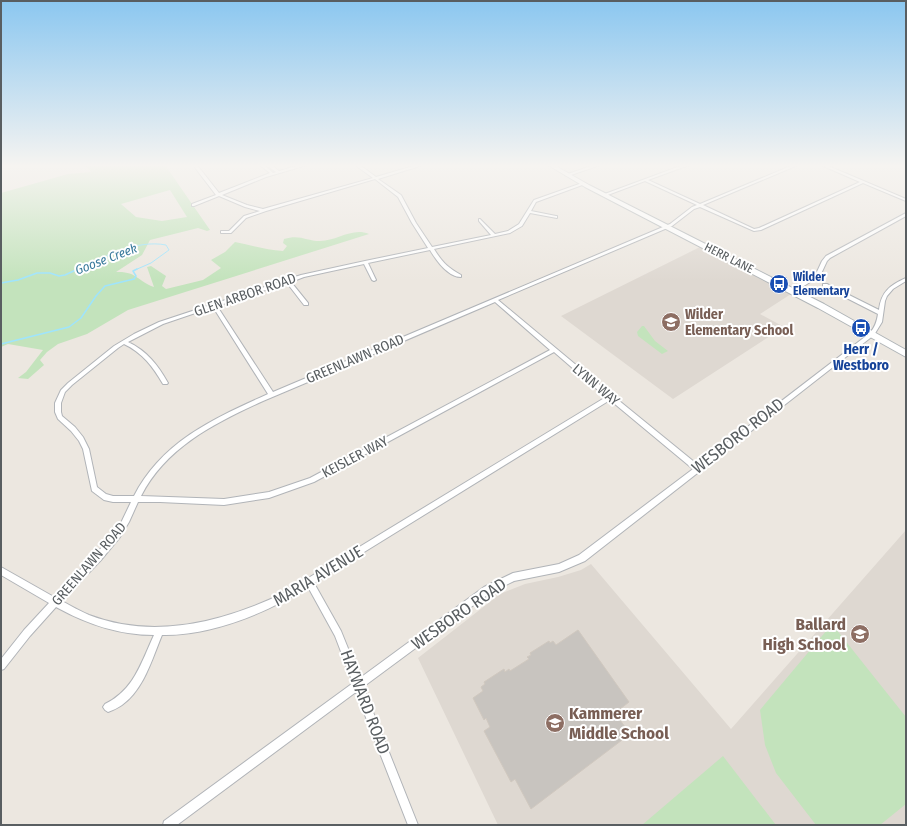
<svg xmlns="http://www.w3.org/2000/svg" width="907" height="826" font-family="'Fira Sans Condensed',sans-serif">
<style>
.education{fill:#ded8d1}
.green{fill:#c3e3bc;fill-rule:evenodd}
.lines{fill:none;stroke-linecap:round;stroke-linejoin:round}
.stream-far1{stroke:#9fe4fd;stroke-width:1}
.stream{stroke:#9fe4fd;stroke-width:1.5}
.building{fill:#c8c4bf;stroke:#d0c8bf}
.street-casing{stroke:#b1b4b8;stroke-width:2}
.secondary-casing{stroke:#b0b5b8;stroke-width:2}
.street{fill:#fff;fill-rule:evenodd}
.secondary{fill:#fff;fill-rule:evenodd}
.labels{text-anchor:middle;dominant-baseline:central;stroke-width:4;stroke-linejoin:round;paint-order:stroke}
.far-street-label{font-size:12px;fill:#595e61;stroke:#fff}
.far-transit-label{font-size:12px;font-weight:bold;fill:#164399;stroke:#fff;text-anchor:start}
.far-water-label{font-size:13px;font-style:italic;fill:#397a9c;stroke:#fff}
.street-label{font-size:14px;fill:#595e61;stroke:#fff}
.education-label{font-size:14px;font-weight:bold;fill:#785e54;stroke:#fff;text-anchor:start}
.transit-label{font-size:14px;font-weight:bold;fill:#164399;stroke:#fff}
.near-street-label{font-size:17px;fill:#595e61;stroke:#fff}
.near-education-label{font-size:17px;font-weight:bold;fill:#785e54;stroke:#fff;text-anchor:end}
</style>
<rect width="100%" height="100%" fill="#ece7e0"/>
<path class="education" d="M700 247 791 294 760 314 784 327 673 399 561 316Z
M906 530V825H498L418 658 500 594 525 584 558 577 581 570 591 564 731 729Z"/>
<path class="green" d="M82 165H165L210 230 207 231 198 228 150 240 142 255 116 272C137 271 137 281 154 287L147 267 151 266 166 276 162 286 166 289 203 280 221 268 211 260 225 252 235 242C251 245 266 250 283 251L287 246 283 243 284 239C300 234 306 241 320 241 337 241 352 227 369 234L128 310 87 334 58 344 47 352 40 360 44 365 28 379 18 378 26 372 43 350 8 344 1 347V193L68 174 91 172 89 169ZM170 190 187 217 162 221 136 217 121 204Z
M642 326H644L655 341 668 351 662 354 638 336 637 332Z
M832 624 906 717V804L880 825H816L776 773 765 745 760 710Z
M723 756 776 825H642Z"/>
<g class="lines">
<path class="stream-far1" d="M76 270C103 258 136 239 166 245L169 250 151 263 135 270"/>
<path class="stream" d="M1 283 18 280 37 273H50L59 276 65 275 78 269
M1 344 69 327 81 318 96 296 105 286 134 279 136 276 133 271 137 269"/>
</g>
<path class="building" d="M578 630 629 702 615 713 630 734 531 809 515 779 511 782 484 731 490 727 486 718 484 720 473 698 483 691 481 687 485 684 484 682 504 669 505 672 509 669 510 671 529 659 527 657 531 655 530 653 549 641 550 643 553 641 556 645Z"/>
<g class="lines">
<g class="street-casing">
<path id="street" d="M193 165H197L219 193 270 173 260 165H264L273 173 276 172 266 165H271L279 171 300 165H307L266 177 222 195 247 205 263 209 373 178 355 165H360L376 177 417 165H423L378 179 401 195 416 223 432 247 491 235 479 221V219H480L495 234 508 231 519 224 534 200 582 183 585 184 536 202 531 211 556 216H557V218L530 213 522 226 510 233 434 249C442 262 447 267 461 275V277C448 277 436 260 430 250L368 263 376 280 374 281 372 280 364 264 304 277 291 282 308 303V305H304L287 283 217 306 273 392 670 224 692 207 697 205 645 181 605 196 602 195 683 165H689L648 180 700 204 793 165H798L703 205 754 229 759 228 860 182 821 165H826L906 199V201L863 183 761 230 754 231 700 207 694 209 672 226 498 300 612 395 698 465 870 333C875 327 877 321 878 314L823 286V284H827L879 310C881 292 890 285 906 278V281L893 289 887 296 885 301 882 322 874 335 585 561 559 572 514 581 490 593 363 687 418 825H408L356 692 177 825H163L164 821 353 683 335 636 308 587C267 613 211 636 162 635 152 659 144 689 122 705 118 708 113 710 108 712L105 710 103 707 105 704C134 690 141 663 154 635 118 635 87 624 56 607L30 636 4 669 1 670V659L24 630 49 603 1 575V567L54 597 109 540 120 525 131 502H113L104 500 92 491 83 449 79 441 71 431 58 419 55 412V403L61 390 68 383 114 346 134 334 159 322 301 275 365 261 428 248 412 223 398 197 375 179 266 211 246 218 231 233H221V231H229L244 216 260 211 245 207 219 196 194 206H192V204L216 195ZM495 302 550 350 310 478 269 492 224 499 141 496C166 447 215 423 263 401 289 390 315 379 341 368 392 346 443 324 495 302ZM213 307 268 394C215 418 162 441 134 496H113L106 494 97 487 89 449 83 437 75 427 62 416 61 412V403L65 392 72 385 118 348 124 344C143 353 153 367 163 384H167L168 383C158 365 147 351 128 342L163 324ZM554 352 606 397 282 594C222 622 154 640 89 615 80 611 71 606 62 601L101 560 120 537 129 522 138 502H160L224 505 269 498 314 482ZM610 400 693 469 579 555 559 564 513 573 484 587 360 678 341 631 314 583Z
M594 165H600L568 176 565 175Z
M906 213V216L830 258 827 261 820 276 794 292H790V291L816 274 822 261 826 256Z"/>
</g>
<g class="secondary-casing">
<path id="secondary" d="M548 165H554L589 185 824 304 906 350V357L818 308 585 187Z"/>
</g>
<use href="#street" class="street"/>
<use href="#secondary" class="secondary"/>
</g>
<linearGradient id="sky" x2="0" y2="1"><stop stop-color="#8bc7f0"/><stop offset="0.59" stop-color="#f6f4f1"/><stop offset="1" stop-color="#f6f4f1" stop-opacity="0"/></linearGradient>
<rect width="907" height="281" fill="url(#sky)"/>
<defs>
<g id="bus-disc" transform="scale(1)"><circle r="9.5" fill="#1a4fb4" stroke="#fff"/><path d="M-5-6H5V4H4V6H2V4H-2V6H-4V4H-5ZM-3.5-4V0h7V-4ZM-3.5 1.2v1.5H-2V1.2ZM2 1.2v1.5H3.5V1.2Z" fill="#fff"/></g>
<g id="school-disc" transform="scale(1)"><circle r="9.5" fill="#8d6e63" stroke="#fff"/><path d="M0-5L7-2L0 1L-7-2ZM-4 1L0 2.5L4 1V4Q0 6-4 4Z" fill="#fff"/></g>
</defs>
<g fill-rule="evenodd">
<use href="#bus-disc" x="779" y="284"/>
<use href="#school-disc" x="671" y="322"/>
<use href="#bus-disc" x="861" y="328"/>
<use href="#school-disc" x="860" y="634"/>
<use href="#school-disc" x="555" y="723"/>
</g>
<g class="labels">
<g class="far-street-label">
<text transform="translate(729 258) rotate(27)">HERR LANE</text>
</g>
<g class="far-transit-label">
<text x="793" y="277">Wilder<tspan x="793" dy="14">Elementary</tspan></text>
</g>
<g class="far-water-label">
<text transform="translate(106 259) rotate(-21)">Goose Creek</text>
</g>
<g class="street-label">
<text transform="translate(245 295) rotate(-19)">GLEN ARBOR ROAD</text>
<text transform="translate(355 359) rotate(-23)">GREENLAWN ROAD</text>
<text transform="translate(596 385) rotate(40)">LYNN WAY</text>
<text transform="translate(355 457) rotate(-28)">KEISLER WAY</text>
<text transform="translate(89 564) rotate(-49)">GREENLAWN ROAD</text>
</g>
<g class="education-label">
<text x="685" y="314">Wilder<tspan x="685" dy="16">Elementary School</tspan></text>
</g>
<g class="transit-label">
<text x="861" y="349">Herr /<tspan x="861" dy="16">Westboro</tspan></text>
</g>
<g class="near-street-label">
<text transform="translate(738 436) rotate(-38)">WESBORO ROAD</text>
<text transform="translate(318 576) rotate(-31)">MARIA AVENUE</text>
<text transform="translate(459 614) rotate(-35)">WESBORO ROAD</text>
<text transform="translate(365 702) rotate(69)">HAYWARD ROAD</text>
</g>
<g class="near-education-label">
<text x="846" y="624">Ballard<tspan x="846" dy="20">High School</tspan></text>
<text x="569" y="713" text-anchor="start">Kammerer<tspan x="569" dy="20">Middle School</tspan></text>
</g>
</g>
<rect width="907" height="826" fill="none" stroke="#595e61" stroke-width="4"/>
</svg>
